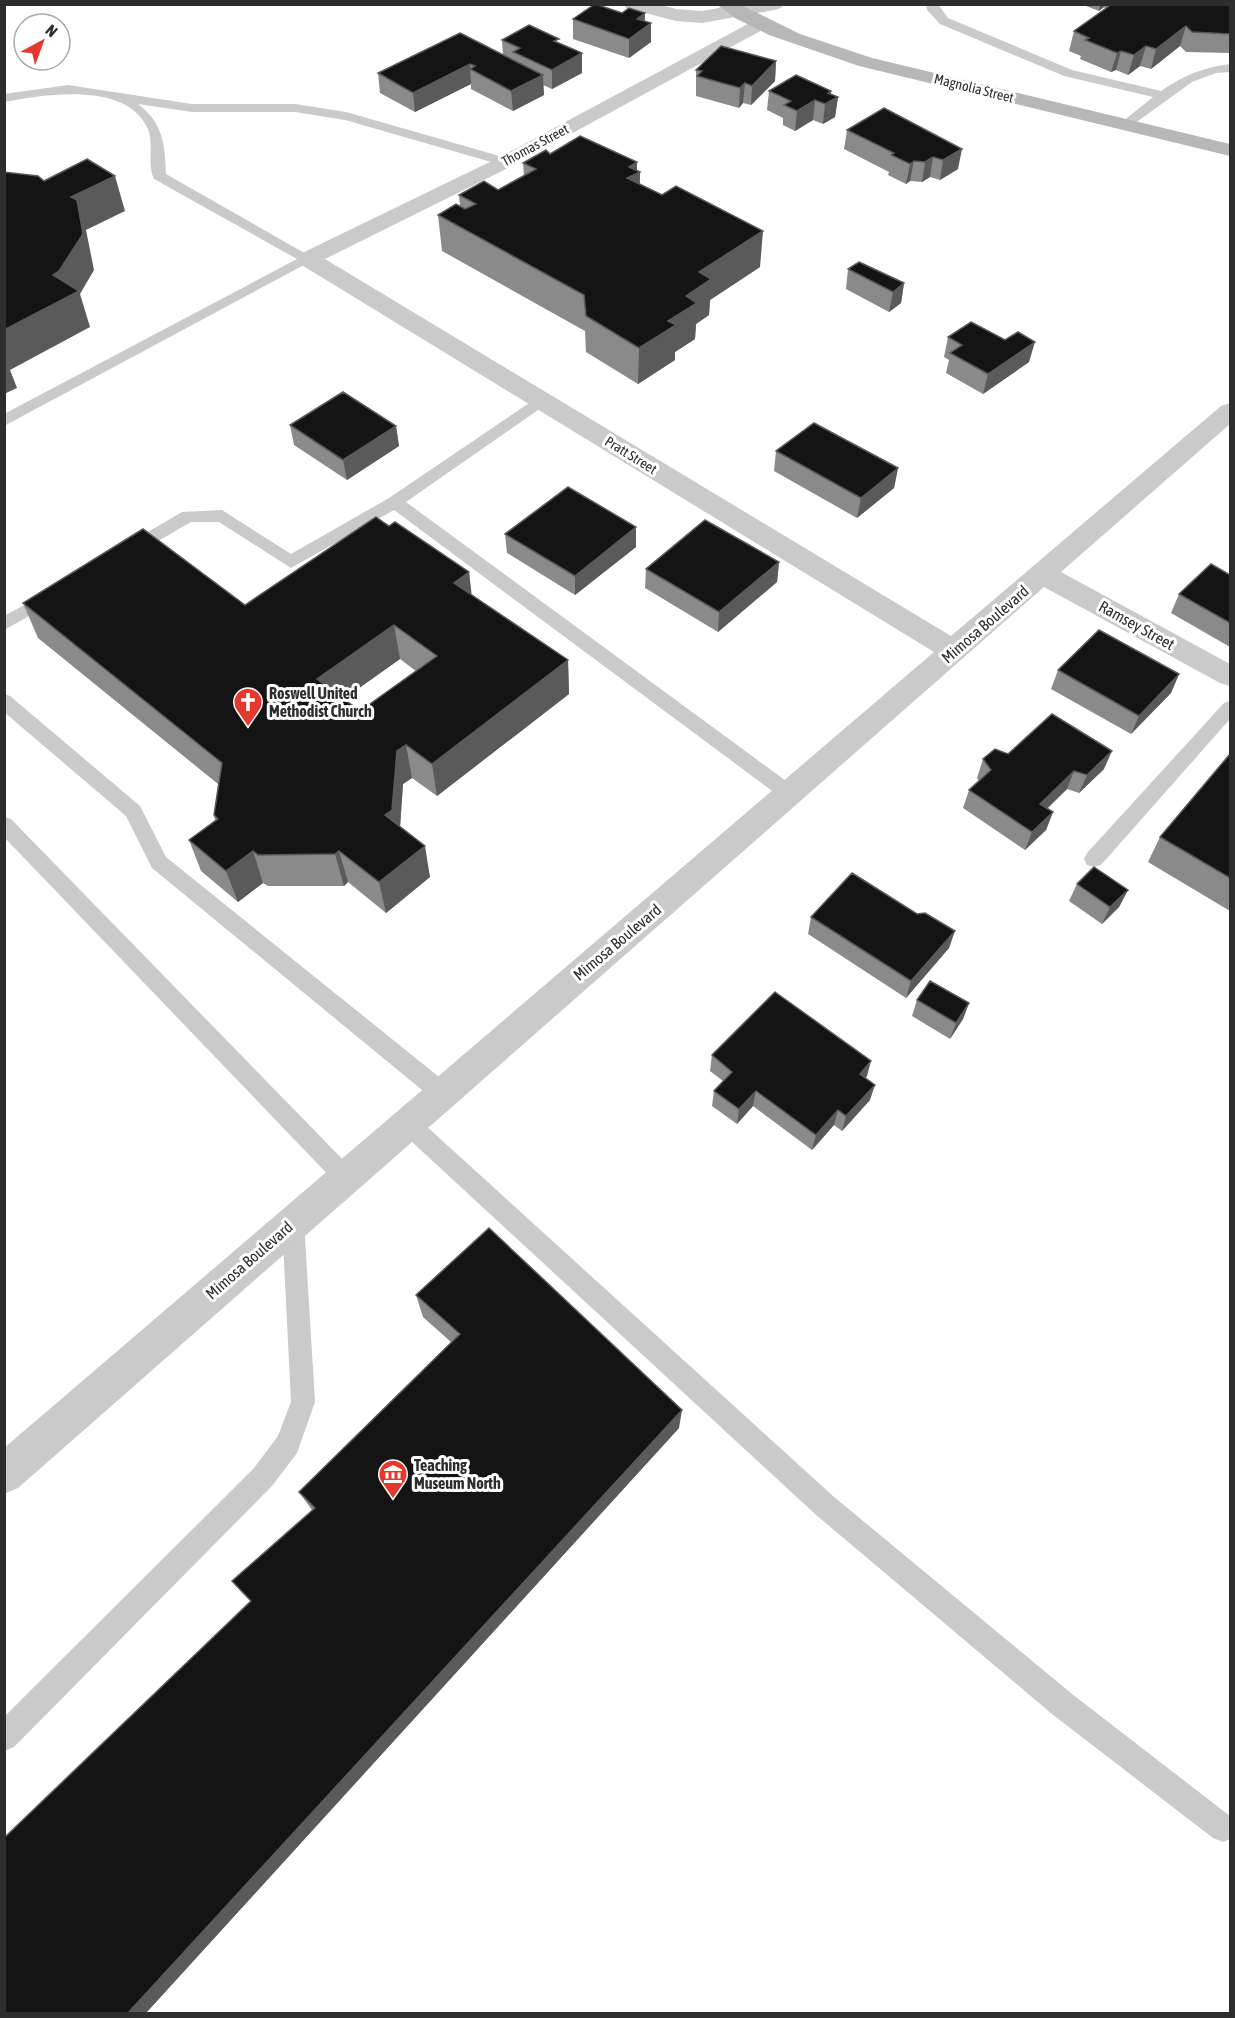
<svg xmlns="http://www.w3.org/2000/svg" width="1235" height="2018" font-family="'Asap Condensed',sans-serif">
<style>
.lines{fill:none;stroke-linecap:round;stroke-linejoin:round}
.lane{fill:#cacaca;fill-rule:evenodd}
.street{fill:#cacaca;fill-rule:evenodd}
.secondary{fill:#b7b7b7;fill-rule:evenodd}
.wall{fill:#8a8a8a;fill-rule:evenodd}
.shaded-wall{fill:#5a5a5a}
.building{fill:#141414;stroke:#5a5a5a;stroke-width:1.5;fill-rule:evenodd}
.labels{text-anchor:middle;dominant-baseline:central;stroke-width:6;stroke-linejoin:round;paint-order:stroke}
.far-street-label{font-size:14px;fill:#2d2d2d;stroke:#fff}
.street-label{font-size:16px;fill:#2d2d2d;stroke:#fff}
.poi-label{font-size:16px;font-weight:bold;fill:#2d2d2d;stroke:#fff;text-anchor:start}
</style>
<rect width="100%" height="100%" fill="#fff"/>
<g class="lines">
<path class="lane" d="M926 4H938L948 18 1072 70 1161 91C1182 76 1204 67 1230 64V72L1216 73 1192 82 1127 129 1120 125 1122 122 1153 97 1064 76 940 24 927 10Z
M68 85 192 104H295L346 112 510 159 512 162 505 166 345 120 295 112H192L138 104C163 123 165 144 166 174L315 259 4 426V414L297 259 154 179C147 165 154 145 148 129 127 81 45 94 4 102V94Z
M543 395 551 400 548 403 406 502 797 789 800 794 797 799 790 801 783 799 394 510 291 568 219 522H191L134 555H122L120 551 122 547 182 512 222 510 291 554 389 498 538 397Z
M50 591 56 593 59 597 56 601 4 630V616Z
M4 694 10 696 140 806 166 857 449 1085 452 1092 449 1099 441 1102 433 1099 152 868 126 816 4 712Z
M1230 701V719L1101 865 1094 867 1087 865 1084 859 1087 853 1224 703Z
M4 817 11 819 353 1170 356 1177 353 1184 345 1187 337 1184 4 837Z
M406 1112 414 1115 833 1496 1072 1694 1230 1816V1839L1223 1842 1213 1838 1052 1714 815 1514 398 1129 395 1122 398 1115Z
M293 1211 301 1215 304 1222 315 1402 297 1453 272 1486 14 1747 4 1751V1717L254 1468 278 1436 291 1402 282 1222 285 1215Z"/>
<path class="street" d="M624 4H657L676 9 702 11 740 4H783L781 8 774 10 702 23 676 21 626 8Z
M759 18 766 20 769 24 766 28 512 166 325 259 951 636 1221 406 1230 403V424L1061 572 1230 664V686L1220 683 1044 587 18 1488 4 1494V1448L934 652 300 264 297 259 300 254 498 158Z"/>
<path class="secondary" d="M716 4H739L800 34 872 58 1230 144V156L859 66 769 35 735 18Z"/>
</g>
<path class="wall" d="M1081 4H1230V53L1186 52 1180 46 1151 69 1140 66 1128 75 1116 70 1111 72 1080 59 1081 56 1069 51 1074 31 1106 9 1104 7 1099 11Z
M622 13H645V21L651 42 629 58 573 39V19Z
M502 40 559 43 582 73 552 89 543 85 544 95 513 111 471 89V84L415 112 380 93 378 73 503 55Z
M776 61 775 81 751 105 743 103 739 108 696 96V70Z
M769 91H831V94L838 97 835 117 823 124 813 120 795 131 783 125V118L767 110Z
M884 108 958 169 940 180 930 177 922 182 910 181 906 184 888 175 889 172 844 149 847 130Z
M550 154 637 162V170L640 172V184L760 267 710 300 709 315 696 324 695 339 675 352V360L638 384 586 352 585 331 442 251 438 215 460 206 459 195 498 190 524 176 523 163Z
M848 269 904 283 901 303 889 312 846 289Z
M948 337 1005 340 1029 362 983 394 946 373 949 360 944 357Z
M290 425 396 426 399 446 347 480 294 445Z
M776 451 898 468 894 488 857 518 774 471Z
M389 526 469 572 471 594 568 660 569 694 437 796 412 778 403 784 400 827 430 877 386 913 348 882 344 886H268L263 883 238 902 201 871 189 840 215 820 214 815 218 784 38 638 23 603 245 605ZM400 659 416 671 360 711 344 699Z
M636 527V547L575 595 507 553 505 534Z
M779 562 777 582 718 632 645 588 646 569Z
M1230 575V647L1171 613 1179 594Z
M1058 670 1179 674 1171 693 1131 734 1051 689Z
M1008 754 1104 769 1079 793 1067 789 1047 809 1053 812 1046 830 1025 850 963 808 969 790 979 781 977 778 983 759Z
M1230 754V911L1148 862 1160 837Z
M1077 884 1128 890 1119 907 1102 924 1069 901Z
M917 914 949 948 906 998 808 934 811 917Z
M917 1000 969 1003 963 1019 950 1039 912 1016Z
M712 1055 867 1076 865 1078 870 1100 842 1131 834 1125 812 1150 753 1106 737 1124 712 1106 714 1091 723 1081 710 1071Z
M416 1295 679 1428 146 2013H4L251 1601 312 1510 299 1492 451 1342 423 1317Z"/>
<path class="shaded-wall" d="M1100 4H1105L1104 7 1099 11Z
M645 13 644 28 651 23V42L629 58V39L637 19Z
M1186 26 1180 46 1151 69 1156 49Z
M1146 46 1140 66 1128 75 1134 55Z
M1121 51 1116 70 1111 72 1117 53Z
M582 53V73L552 89V70Z
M776 61 775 81 751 105 752 86Z
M470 64 471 84 415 112 413 93Z
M543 75 544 95 513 111 511 91Z
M745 83 743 103 739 108 740 88Z
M831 91 830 102 838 97 835 117 823 124 825 104 828 93Z
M815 100 813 120 795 131 797 111Z
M962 149 958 169 940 180 943 160Z
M933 157 930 177 922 182 925 162Z
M914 161 910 181 906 184 910 164Z
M637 162V173L640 172 639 207 627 178 629 167Z
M115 176 125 211 86 230 94 270 80 294 90 327 10 370 17 388 4 394V330L53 275 71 197Z
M763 231 760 267 710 300 709 315 696 324 695 339 675 352V360L638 384 639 348 668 321 686 296 699 272Z
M904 283 901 303 889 312 893 292Z
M1035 342 1029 362 983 394 988 374Z
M396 426 399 446 347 480 343 460Z
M898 468 894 488 857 518 861 498Z
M636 527V547L575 595V576Z
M779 562 777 582 718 632 719 612Z
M469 572 473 606 454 583Z
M394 625 400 659 325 712 317 679Z
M568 660 569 694 437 796 432 764Z
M1179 674 1171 693 1131 734 1139 716Z
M406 745 412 778 403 784 399 842 385 815 397 751Z
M1112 751 1104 769 1079 793 1087 775Z
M1074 771 1067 789 1033 822 1040 804Z
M1053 812 1046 830 1025 850 1032 832Z
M425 846 430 877 386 913 379 882Z
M253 851 263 883 238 902 226 871Z
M339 851 348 882 344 886 335 854Z
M1128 890 1119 907 1102 924 1110 907Z
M955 931 949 948 906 998 911 981Z
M969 1003 963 1019 950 1039 956 1023Z
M871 1061 867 1076 855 1089 860 1074Z
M875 1085 870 1100 842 1131 846 1116Z
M756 1091 753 1106 737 1124 739 1109Z
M838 1110 834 1125 812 1150 816 1135Z
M682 1410 679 1428 146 2013H128Z"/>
<path class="building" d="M595 4 622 13 629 8 645 13 637 19 651 23 629 39 573 19Z
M1112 4H1230V34L1192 32 1186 26 1156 49 1146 46 1134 55 1121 51 1117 53 1085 40 1089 38 1074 31Z
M529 25 559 39 554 41 582 53 552 70 513 52 520 48 502 40Z
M460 33 543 75 511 91 470 69 475 66 470 64 413 93 378 73Z
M721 46 776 61 752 86 745 83 740 88 697 76 702 71 696 70Z
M796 75 831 91 828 93 838 97 825 104 815 100 797 111 784 105 791 101 769 91Z
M884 108 962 149 943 160 933 157 925 162 914 161 910 164 891 155 894 153 847 130Z
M580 136 637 162 629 167 640 172 627 178 662 195 676 186 763 231 699 272 711 279 686 296 697 303 668 321 676 325 639 348 586 316 584 295 438 215 456 204 465 209 476 204 459 195 484 181 498 190 536 169 523 163 546 150 550 154Z
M87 159 115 176 71 197 77 200 83 234 59 271 53 275 79 291 4 330V172L38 176 44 181Z
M859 262 904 283 893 292 848 269Z
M971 322 1005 340 1018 332 1035 342 988 374 950 353 962 345 948 337Z
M343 392 396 426 343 460 290 425Z
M814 423 898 468 861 498 776 451Z
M568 487 636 527 575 576 505 534Z
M376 517 389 526 395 522 469 572 454 583 568 660 432 764 406 745 397 751 392 810 385 815 425 846 379 882 339 851 335 854 258 855 253 851 226 871 189 840 218 819 214 815 222 763 23 603 143 529 245 605ZM394 625 437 656 360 711 317 679Z
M705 520 779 562 719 612 646 569Z
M1211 564 1230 575V623L1179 594Z
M1099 630 1179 674 1139 716 1058 670Z
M1052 714 1112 751 1087 775 1074 771 1040 804 1053 812 1032 832 969 790 991 770 983 759 995 749 1008 754Z
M1230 754V878L1160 837Z
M1094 867 1128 890 1110 907 1077 884Z
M852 873 917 914 925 913 955 931 911 981 811 917Z
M930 981 969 1003 956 1023 917 1000Z
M775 992 871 1061 860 1074 875 1085 846 1116 838 1110 816 1135 756 1091 739 1109 714 1091 732 1072 712 1055Z
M489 1228 682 1410 128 2013H4V1838L251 1601 232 1581 315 1508 299 1492 460 1334 416 1295Z"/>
<defs>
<g id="church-pin" transform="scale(1.5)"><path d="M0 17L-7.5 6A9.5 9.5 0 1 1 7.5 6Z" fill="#e4392f" stroke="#fff"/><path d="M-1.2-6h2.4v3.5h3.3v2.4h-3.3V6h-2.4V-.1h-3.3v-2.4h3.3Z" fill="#fff"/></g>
<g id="museum-pin" transform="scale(1.5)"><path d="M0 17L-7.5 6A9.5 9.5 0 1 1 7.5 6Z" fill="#e4392f" stroke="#fff"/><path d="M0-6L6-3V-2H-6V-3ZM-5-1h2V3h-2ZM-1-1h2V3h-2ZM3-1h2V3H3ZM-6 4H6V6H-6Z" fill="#fff"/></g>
</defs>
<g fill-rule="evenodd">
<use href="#church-pin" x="248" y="702"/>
<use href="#museum-pin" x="393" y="1474"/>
</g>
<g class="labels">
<g class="far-street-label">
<text transform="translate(974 88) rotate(14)">Magnolia Street</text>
<text transform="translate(535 145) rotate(-28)">Thomas Street</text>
<text transform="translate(631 455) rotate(32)">Pratt Street</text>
</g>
<g class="street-label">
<text transform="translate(985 624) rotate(-41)">Mimosa Boulevard</text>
<text transform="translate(1137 625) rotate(29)">Ramsey Street</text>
<text transform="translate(617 942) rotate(-40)">Mimosa Boulevard</text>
<text transform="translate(249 1260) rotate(-41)">Mimosa Boulevard</text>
</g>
<g class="poi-label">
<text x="269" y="693">Roswell United<tspan x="269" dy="18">Methodist Church</tspan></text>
<text x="414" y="1465">Teaching<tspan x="414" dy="18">Museum North</tspan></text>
</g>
</g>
<rect width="1235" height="2018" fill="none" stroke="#2d2d2d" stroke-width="12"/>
<g transform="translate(42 42) rotate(41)"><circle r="28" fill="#ffffff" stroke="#ababab" stroke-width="1.5"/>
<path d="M0-4.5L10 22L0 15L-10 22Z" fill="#e4392f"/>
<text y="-9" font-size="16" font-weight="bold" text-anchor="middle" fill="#2d2d2d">N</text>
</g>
</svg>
